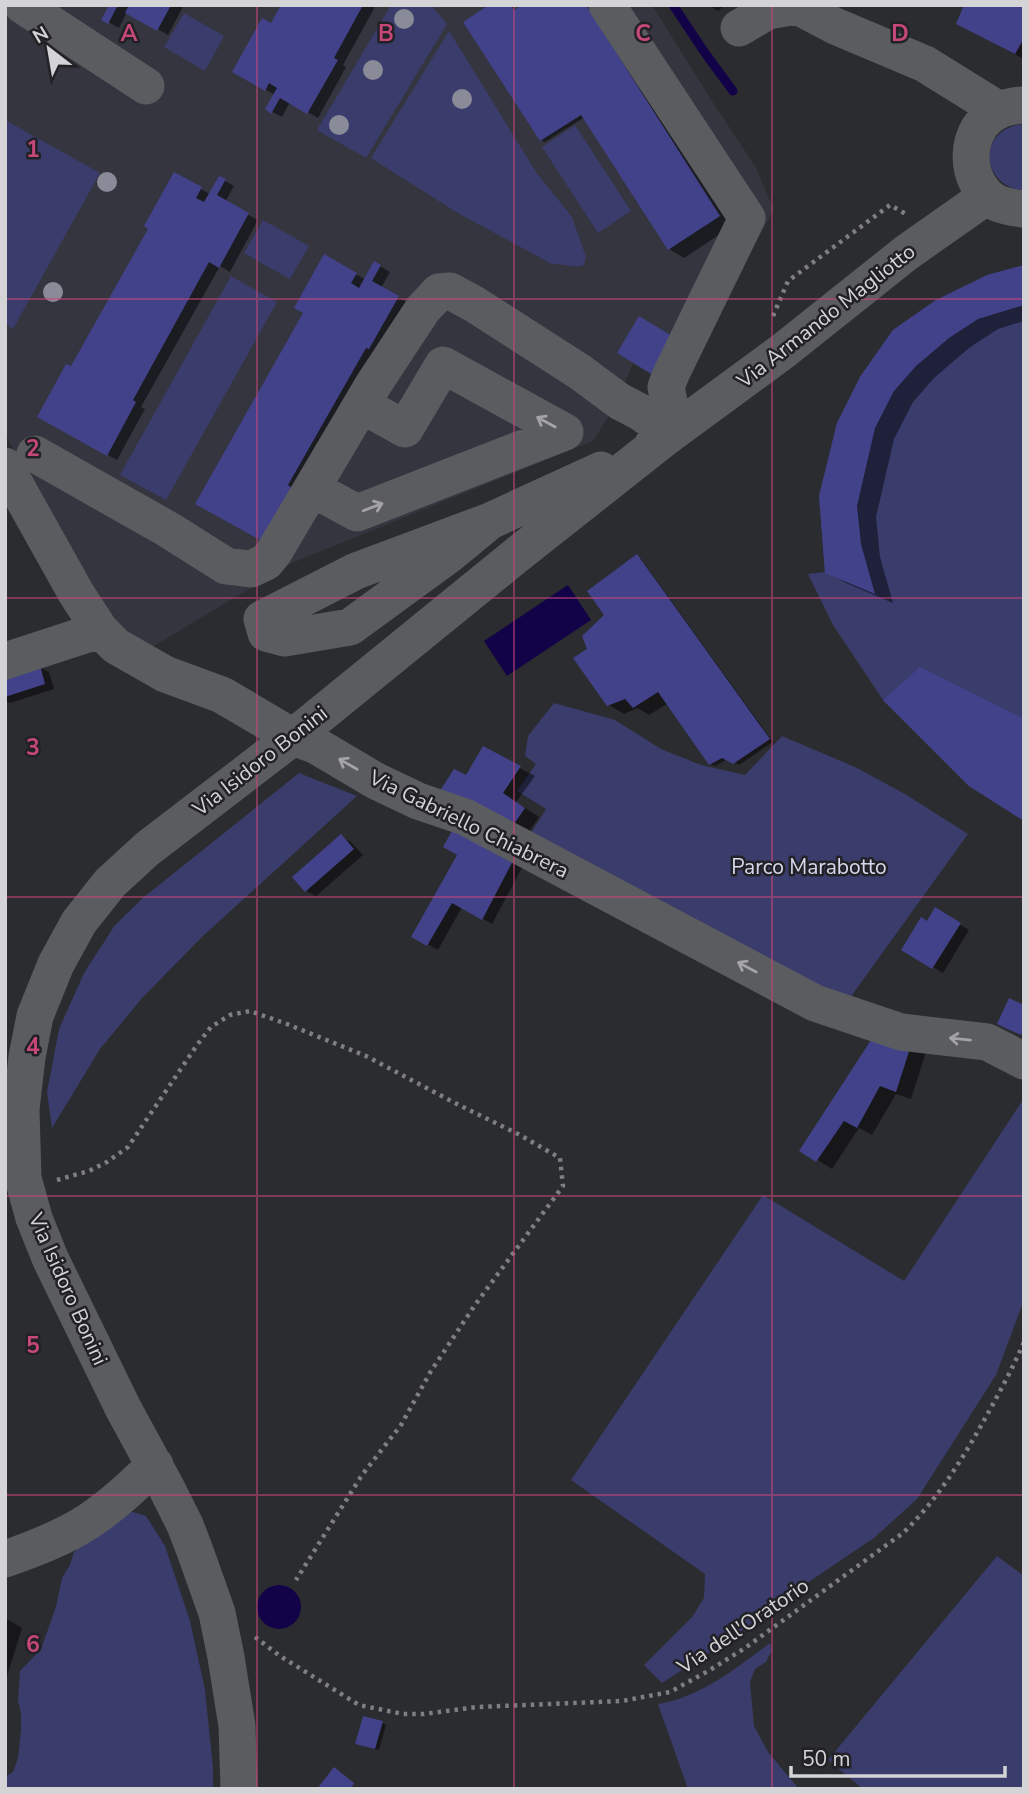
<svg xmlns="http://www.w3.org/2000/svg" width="1029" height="1794" font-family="'Nunito Sans',sans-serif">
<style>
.built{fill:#34353f}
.green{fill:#3a3c6b}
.water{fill:#120247}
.shadow{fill:#0007}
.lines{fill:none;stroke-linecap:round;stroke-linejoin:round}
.stream{stroke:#120247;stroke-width:9}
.building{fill:#42428a}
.path{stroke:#7f7f82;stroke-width:4.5;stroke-dasharray:3.5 5;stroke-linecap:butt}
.minor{stroke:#5b5c60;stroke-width:37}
.tree{fill:#898b98}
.oneway{stroke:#a4a4a7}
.grid{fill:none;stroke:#c6477a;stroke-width:2;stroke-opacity:0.55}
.labels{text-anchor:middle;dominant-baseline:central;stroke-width:5;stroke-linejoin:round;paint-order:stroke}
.street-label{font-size:21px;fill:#d4d4d6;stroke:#222226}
.park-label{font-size:21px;fill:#d6d8ed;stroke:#222226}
.grid-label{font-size:23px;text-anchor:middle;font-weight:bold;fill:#c6477a;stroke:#222226;stroke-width:5;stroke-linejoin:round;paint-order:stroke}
</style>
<rect width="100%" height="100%" fill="#2b2c2f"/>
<path class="built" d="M5 5H652L712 101 755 166 774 210 679 379 655 377 633 364 612 411 593 441 292 563 144 652 116 621 77 560 5 434Z"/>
<path class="green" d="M391 5H431L447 24 366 158 317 130Z
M184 13 224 36 205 71 164 47Z
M449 31 536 172 572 217 586 257 584 265C573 269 564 263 552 264L456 212 371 158Z
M5 120 100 173 13 329 5 324Z
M1024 124V191C978 184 978 128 1024 124Z
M575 125 631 211 598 233 542 147Z
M263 220 309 246 290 279 244 253Z
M1024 265V821L969 786 883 700 833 625 808 574 825 572 819 496 837 423 860 377 893 330 936 300Z
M231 276 277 302 166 500 120 475Z
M554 703 615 720 661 749 701 765 745 775 782 736 855 767 905 794 968 834 847 1002 529 836 546 809 517 791 536 764 525 756 528 736Z
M299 773 357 796 203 936 143 997 100 1049 52 1128 47 1092 59 1029 84 973 115 925 144 897Z
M1024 1098V1300L996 1375 917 1499 874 1538 810 1581 742 1631 662 1683 644 1665 692 1617 704 1598 705 1574 571 1480 763 1195 904 1281Z
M133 1512 146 1516 165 1546 190 1621 205 1690 213 1768V1789H5V1777L13 1772 18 1758 21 1729V1714L18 1700 20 1671 41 1649 56 1607 62 1578 70 1565 74 1552 120 1514Z
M997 1556 1024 1576V1789H863L828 1760Z
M770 1643 772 1650 766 1662 755 1669 750 1682 754 1726 768 1752 799 1789H688L658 1704C701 1697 736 1668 770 1643Z"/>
<path class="water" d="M568 585 591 620 507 676 484 641Z
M257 1607a22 22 0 1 1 44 0a22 22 0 1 1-44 0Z"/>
<path class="shadow" d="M111 5H184L168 35 127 12 119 28 103 19Z
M283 5H376L343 65 346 67 318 118 290 102 282 117 267 109 275 95 234 72 272 25Z
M492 5H513L516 11 525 5H594L734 225 684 258 669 249 585 117 545 142 541 140Z
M709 5H725L718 11Z
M1024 5V59L958 24Z
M175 175 210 194 220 178 234 186 225 202 258 220 230 272 220 266 141 407 145 409 117 460 39 416 72 368 150 228Z
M325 256 366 280 375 263 390 272 381 288 408 303 272 545 305 313Z
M1024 267V321L998 329 969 348 935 377 913 402 894 439 876 517 880 557 893 603 846 583 826 572 838 424Z
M637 556 641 559 773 742 739 765 728 759 715 766 710 764 667 704 649 715 638 708 624 714 609 705 590 649Z
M39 667 49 672 54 689 10 703 5 701V677Z
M483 749 535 776 516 802 539 817 525 837 466 777Z
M341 837 351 842 363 855 316 896 306 891Z
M460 855 525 862 492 924 462 907 438 950 414 937Z
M936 910 969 930 943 973 903 949 927 923Z
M872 1042 927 1049 911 1099 896 1094 872 1135 859 1128 832 1169 802 1150Z
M5 1618 22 1628 5 1683Z
M382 1723 386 1725 379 1750 361 1745Z"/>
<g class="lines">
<path class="stream" d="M673 5 705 53 733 91"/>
</g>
<path class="building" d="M109 5H118L108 24 101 20Z
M129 5H171L157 31 125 13Z
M281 5H363L334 58 338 60 307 114 280 98 271 114 265 109 277 88 269 83 265 91 232 72 262 18 271 23Z
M489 5H511L514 10 522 5H586L720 216 668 250 581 115 540 141 463 22Z
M964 5H1024V38L1015 54 956 24Z
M174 172 202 187 196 198 204 202 219 176 226 179 217 195 249 213 219 268 209 262 133 400 136 402 107 456 37 417 66 364 71 366 148 229 144 226Z
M324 254 357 273 351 283 359 288 374 261 381 265 372 281 399 296 369 349 366 348 288 485 292 488 262 541 195 504 303 313 294 308Z
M1024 265V305L978 319 949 338 916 366 894 391 875 428 857 506 861 544 875 594 825 573 819 496 837 423 860 377 893 330 936 300 987 275Z
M639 316 677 339 655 376 617 353Z
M637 554 770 739 733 764 722 758 709 765 658 692 633 708 625 699 607 706 573 658 587 649 582 636 604 615 587 591Z
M40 665 45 684 5 697V676Z
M920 667 1024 719V821L969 786 883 700Z
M483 746 521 766 503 793 525 808 510 830 436 797 454 769 466 775Z
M457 822 516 855 482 920 452 903 427 946 411 937 457 855 443 847Z
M341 834 354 849 305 892 292 877Z
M935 907 961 923 932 969 901 950 921 917 927 921Z
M1009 998 1024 1005V1030L1021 1035 997 1024Z
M913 1039 896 1092 880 1086 857 1128 844 1121 816 1162 799 1151 871 1040Z
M363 1716 383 1721 375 1749 355 1744Z
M334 1767 354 1783 351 1789H317Z"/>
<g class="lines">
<path class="path" d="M773 316 788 281 890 205 906 214
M57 1180 89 1171 107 1162 128 1147 197 1045 211 1027 230 1015 250 1011 287 1024 366 1056 455 1103 520 1135 560 1158 563 1186 475 1305 431 1371 401 1425 362 1475 296 1580
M255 1637 280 1656 359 1705 403 1714H424L477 1707 622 1701 670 1692 710 1670 745 1648 903 1533C936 1501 960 1463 982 1424 997 1397 1012 1370 1024 1342"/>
<path class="minor" d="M22 5 146 86
M607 5 747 218 671 374 666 387 669 402 661 427 666 437 653 444
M739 28 768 11 797 6 835 26 925 64 999 110
M1021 105C1014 106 1006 107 1000 110 962 126 962 184 997 203 1006 207 1015 208 1024 209
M35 454 169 530 226 566 251 569 266 562 274 552 373 385 423 309 439 292 450 291 474 304 580 372 619 401 640 412 661 427
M5 466 76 593 100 630 116 646 165 674 222 695 293 737 315 745 376 781 418 801 465 817 815 1003 901 1032 987 1042 1024 1061
M313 489 357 513 565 432 443 365 405 429 362 405
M490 521 450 554 350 627 285 638 266 633 262 619 356 571 490 521 601 470
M5 661 100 630
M5 1559C34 1549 63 1538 89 1521 113 1505 134 1485 155 1465
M239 1789 237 1726 226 1657 217 1613 195 1551 185 1525 166 1487 123 1408 50 1258 34 1218 23 1178 21 1109 27 1057 35 1016 56 964 79 922 110 883 147 849 293 737 513 558 666 437 783 351 906 253 987 196"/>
</g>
<g class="tree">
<circle cx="404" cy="19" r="10"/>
<circle cx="373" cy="70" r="10"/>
<circle cx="462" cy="99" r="10"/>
<circle cx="339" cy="125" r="10"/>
<circle cx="107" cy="182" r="10"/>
<circle cx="53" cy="292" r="10"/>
</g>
<defs><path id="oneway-shaft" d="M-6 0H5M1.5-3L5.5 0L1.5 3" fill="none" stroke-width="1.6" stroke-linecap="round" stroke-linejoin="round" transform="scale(1.75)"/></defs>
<g class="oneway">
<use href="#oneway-shaft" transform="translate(546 422) rotate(-151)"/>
<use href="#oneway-shaft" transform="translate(373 507) rotate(-21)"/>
<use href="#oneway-shaft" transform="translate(348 764) rotate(-150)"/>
<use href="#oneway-shaft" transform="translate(747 967) rotate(-152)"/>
<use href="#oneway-shaft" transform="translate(960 1039) rotate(-174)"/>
</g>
<path class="grid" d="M257 5V1789M514 5V1789M772 5V1789M5 299H1024M5 598H1024M5 897H1024M5 1196H1024M5 1495H1024"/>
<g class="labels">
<g class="street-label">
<text transform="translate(826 316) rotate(-38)">Via Armando Magliotto</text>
<text transform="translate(260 761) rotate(-38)">Via Isidoro Bonini</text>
<text transform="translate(469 824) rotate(26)">Via Gabriello Chiabrera</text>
<text transform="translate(68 1289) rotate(66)">Via Isidoro Bonini</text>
<text transform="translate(743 1626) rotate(-34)">Via dell'Oratorio</text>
</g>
<g class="park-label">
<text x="809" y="867">Parco Marabotto</text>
</g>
</g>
<g class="grid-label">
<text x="129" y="41">A</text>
<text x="386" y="41">B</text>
<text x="643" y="41">C</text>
<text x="900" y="41">D</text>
<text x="33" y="157">1</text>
<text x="33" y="456">2</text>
<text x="33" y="755">3</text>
<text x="33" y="1054">4</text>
<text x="33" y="1353">5</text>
<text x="33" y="1652">6</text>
</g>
<rect width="1029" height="1794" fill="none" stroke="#d4d4d6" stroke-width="14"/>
<g transform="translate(49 49) rotate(329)" stroke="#222226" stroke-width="5" paint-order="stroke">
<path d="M0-5L12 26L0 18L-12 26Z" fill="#d4d4d6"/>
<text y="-10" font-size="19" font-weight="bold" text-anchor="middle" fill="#d4d4d6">N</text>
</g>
<path d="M791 1766v10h214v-10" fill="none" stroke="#d4d4d6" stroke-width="3.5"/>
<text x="802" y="1766" font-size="21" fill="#d4d4d6" stroke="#222226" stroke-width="5" paint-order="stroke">50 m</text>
</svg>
